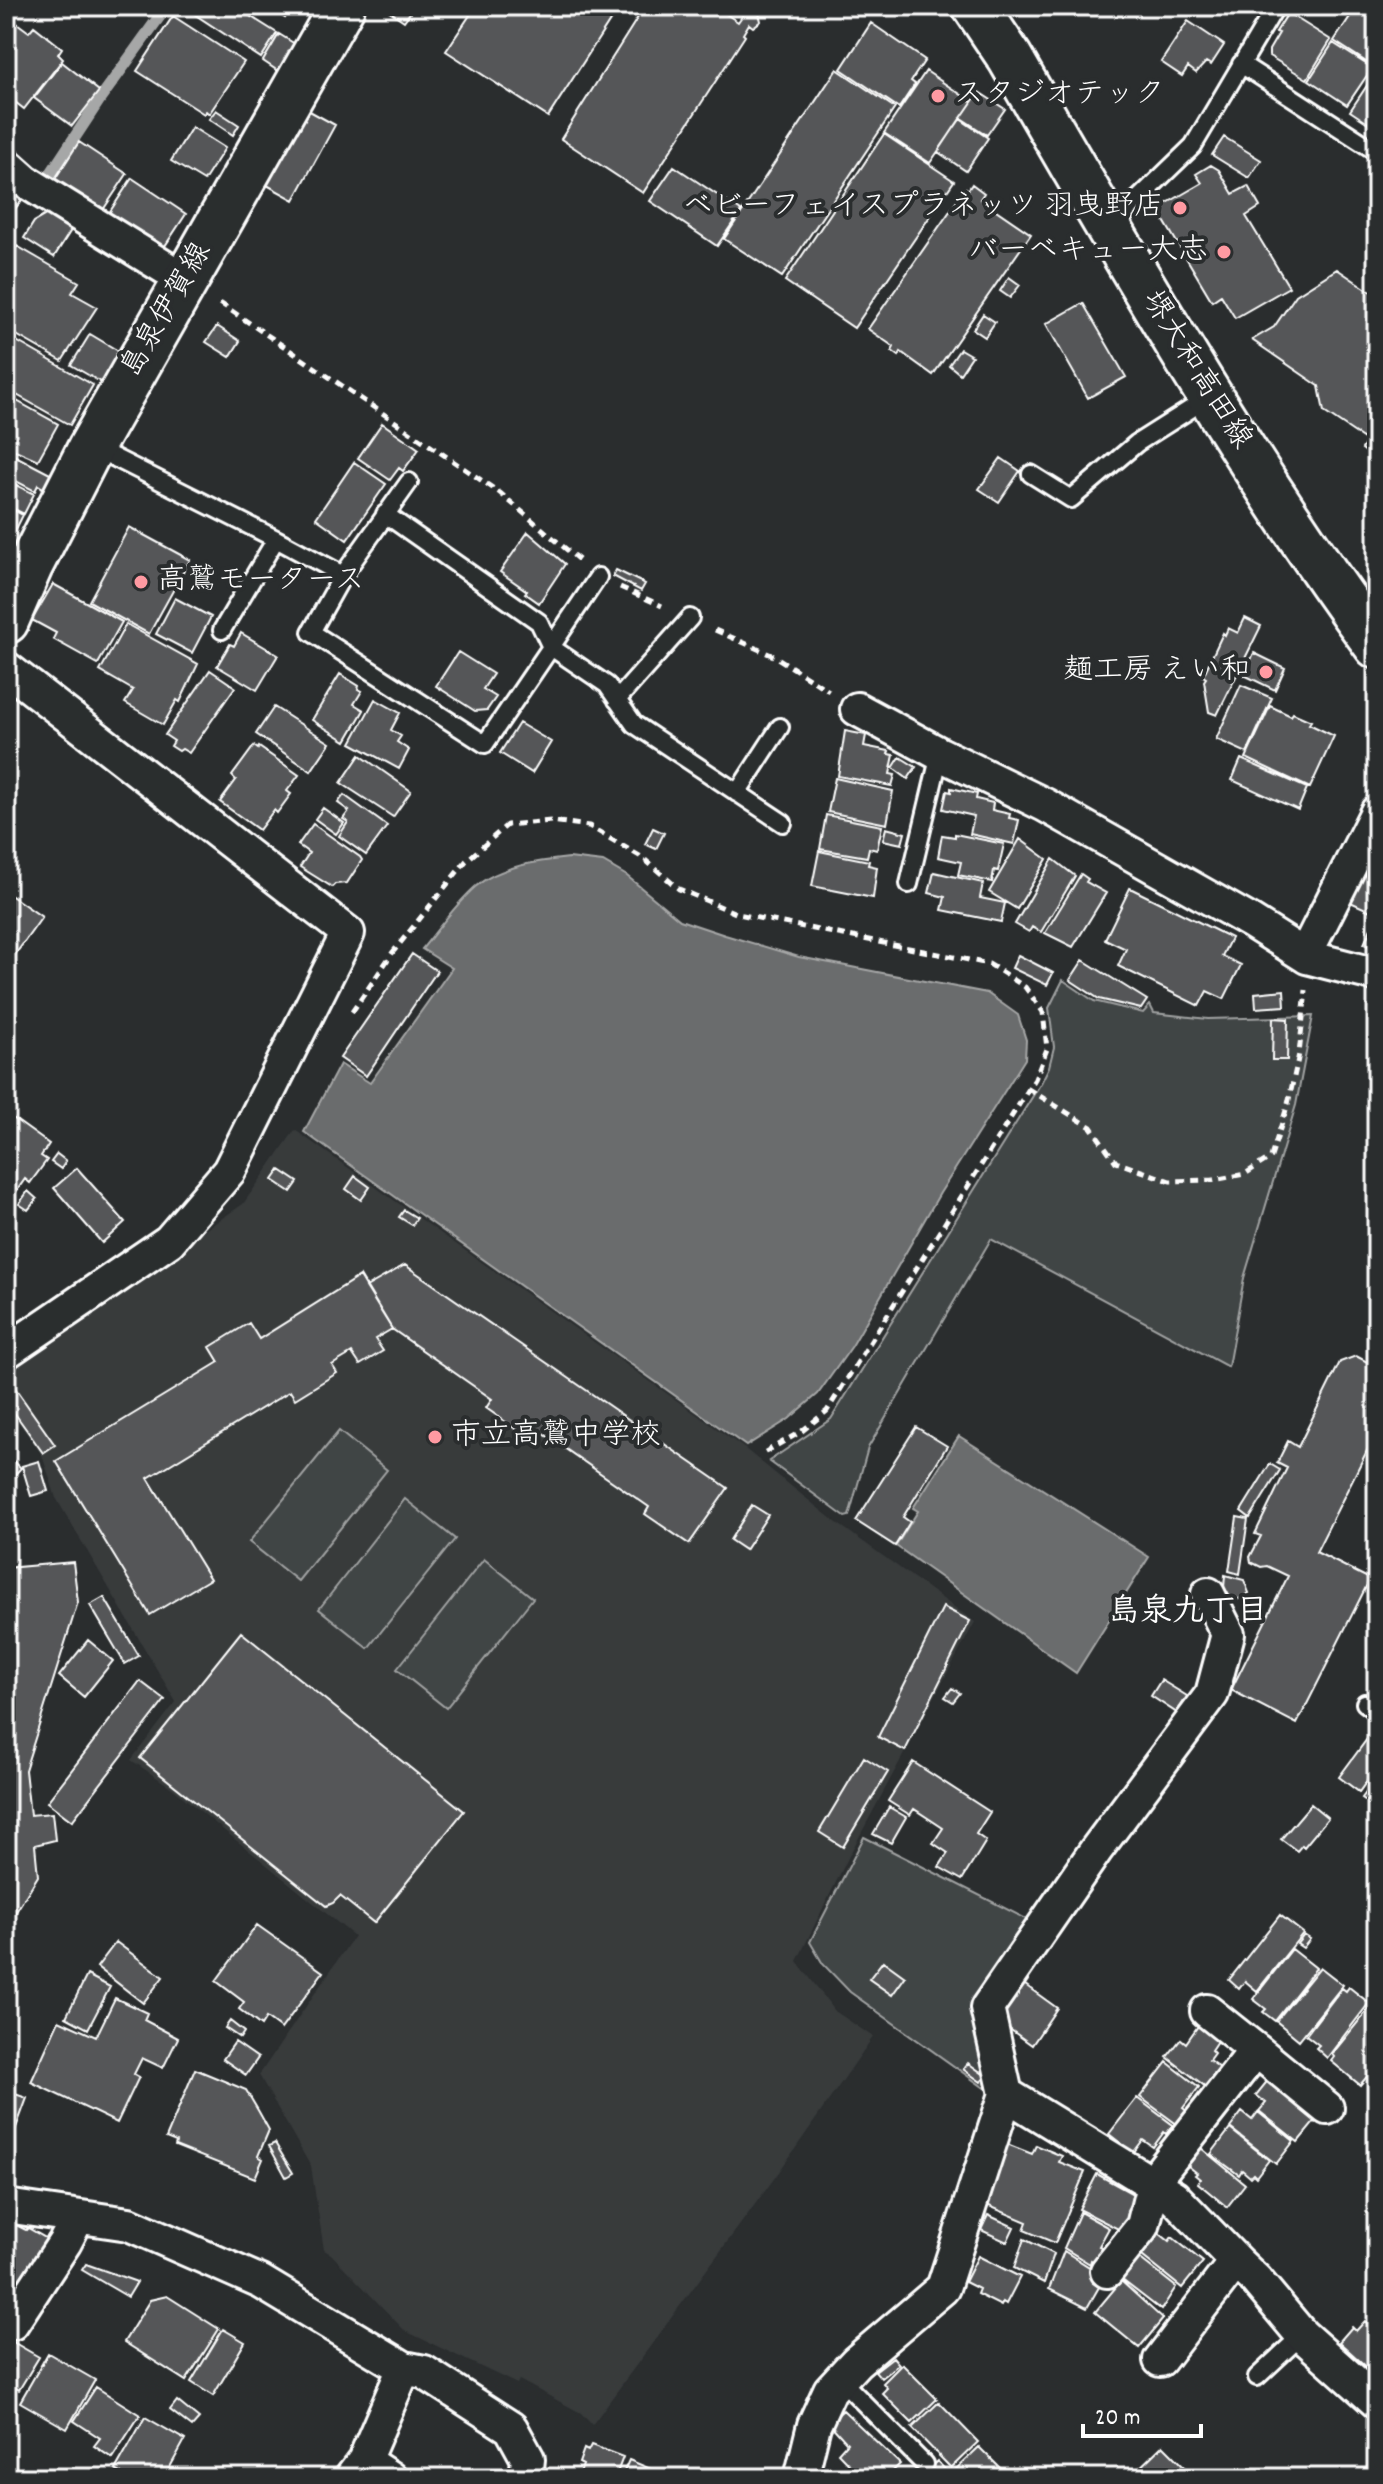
<svg xmlns="http://www.w3.org/2000/svg" width="1383" height="2484" font-family="Dekko,'Klee One',sans-serif">
<style>
.built{fill:#373a3b}
.green{fill:#414445;stroke:#a0a2a2;stroke-width:2}
.water{fill:#6a6c6d;stroke:#a6a7a7;stroke-width:2}
.lines{fill:none;stroke-linecap:round;stroke-linejoin:round}
.stream{stroke:#a6a7a7;stroke-width:12}
.building{fill:#555758;stroke:#fff;stroke-width:2}
.service-casing{stroke:#fff;stroke-width:22}
.minor-casing{stroke:#fff;stroke-width:38}
.secondary-casing{stroke:#fff;stroke-width:50}
.primary-casing{stroke:#fff;stroke-width:50}
.path{stroke:#fff;stroke-width:5;stroke-dasharray:8 6;stroke-linecap:butt}
.service{stroke:#2a2d2e;stroke-width:16}
.minor{stroke:#2a2d2e;stroke-width:32}
.secondary{stroke:#2a2d2e;stroke-width:44}
.primary{stroke:#2a2d2e;stroke-width:44}
.poi-dot{fill:#ff9aa2;stroke:#2a2d2e;stroke-width:3}
.labels{text-anchor:middle;dominant-baseline:central;stroke-width:8;stroke-linejoin:round;paint-order:stroke}
.poi-label{font-size:30px;fill:#fff;stroke:#2a2d2e;text-anchor:start}
.street-label{font-size:30px;fill:#fff;stroke:#2a2d2e}
.neighbourhood-label{font-size:32px;font-weight:bold;fill:#fff;stroke:#2a2d2e}
</style>
<rect width="100%" height="100%" fill="#2a2d2e"/>
<filter id="ink" filterUnits="userSpaceOnUse"><feTurbulence type="fractalNoise" baseFrequency=".0125" numOctaves="2"/><feDisplacementMap in="SourceGraphic" scale="16" xChannelSelector="R" yChannelSelector="G"/><feConvolveMatrix kernelMatrix="1 2 1 2 8 2 1 2 1" color-interpolation-filters="sRGB"/></filter>
<g filter="url(#ink)">
<path class="built" d="M295 1130 744 1448 833 1520 975 1622 850 1854 797 1961 835 2011 873 2037 779 2172 592 2425 581 2413 519 2380 517 2384 405 2331 331 2254 324 2250 311 2167 259 2075 354 1936 172 1788 131 1760 176 1702 56 1498 42 1455 6 1404V1365L243 1204Z"/>
<path class="green" d="M1063 980 1094 1001 1143 1013 1150 1005 1154 1013 1208 1019 1313 1016 1296 1105 1244 1278 1228 1367 991 1239 868 1448 849 1516 845 1517 769 1461 831 1419 1041 1083 1049 1067 1054 1047 1049 1008Z
M339 1431 387 1470 298 1581 249 1542Z
M405 1499 455 1539 368 1648 319 1609Z
M484 1559 533 1598 446 1708 397 1669Z
M864 1837 1028 1920 973 2002 987 2068 986 2089 850 1992 823 1964 810 1942Z"/>
<path class="water" d="M569 858 603 862 627 876 680 920 725 935 799 957 987 993 1018 1015 1026 1040 1025 1059 940 1193 852 1346 818 1394 789 1419 746 1446 304 1132 340 1064 370 1083 452 968 422 949C439 928 455 905 475 887 499 866 539 861 569 858Z
M959 1436 1149 1557 1076 1673 896 1546 918 1511 913 1508Z"/>
<g class="lines">
<path class="stream" d="M46 181 100 99 167 6"/>
</g>
<path class="building" d="M182 6H234L277 33 261 58Z
M267 6H292L285 18Z
M382 6H415L404 21Z
M476 6H604L615 13 548 117 446 51Z
M645 6H714L738 22 745 12 754 9 759 13 761 21 753 27 749 24 743 34 745 36 643 193 561 139Z
M1357 6 1369 11 1372 7 1377 10V62L1374 67 1334 41Z
M1288 13 1331 40 1307 79 1269 56V50L1279 33 1276 32Z
M6 15 29 32 34 26 62 48 58 54 63 59 24 109 6 95Z
M173 16 244 62 209 114 206 111 204 114 137 71Z
M1188 21 1224 45 1211 65 1206 62 1196 73 1188 67 1182 76 1161 62Z
M871 23 925 60 911 81 915 84 899 108 841 69Z
M279 34 295 44 278 71 263 61Z
M1333 43 1372 68 1347 105 1309 80Z
M62 62 99 91 72 126 34 98Z
M837 69 895 108 782 277 724 239Z
M926 71 972 102 930 163 884 133Z
M1376 72 1377 73V129L1350 111Z
M979 92 1005 109 987 135 961 118Z
M306 109 335 125 294 200 265 184Z
M216 110 239 125 233 135 209 119Z
M960 119 988 138 966 171 938 152Z
M192 127 225 148 204 181 171 161Z
M884 134 954 181 854 328 785 281Z
M1224 137 1261 160 1249 178 1212 155Z
M79 142 127 174 103 210 55 179Z
M1211 165 1219 170 1233 194 1248 186 1260 207 1246 216 1289 287 1235 318 1221 295 1212 301 1157 209 1202 183 1196 174Z
M674 166 741 211 717 246 650 201Z
M132 178 186 214 161 252 107 216Z
M972 184 984 193 980 199 1031 234 933 375 901 352 899 356 892 351 894 347 868 329 966 188 968 190Z
M6 186 23 199 6 220Z
M51 212 73 227 54 257 24 238 34 222Z
M17 246 79 282 72 293 97 307 62 361 6 329V264Z
M1337 269 1377 296V453L1374 458 1362 449 1367 441 1324 412 1319 386 1252 340 1274 327 1296 295Z
M1009 277 1020 285 1010 298 1000 291Z
M1083 303 1126 377 1088 398 1046 324Z
M983 314 995 322 985 337 973 329Z
M217 326 240 341 230 357 206 342Z
M90 334 120 352 102 383 71 365Z
M6 335 93 385 70 425 6 389Z
M960 349 972 356 960 374 949 365Z
M6 395 58 424 38 460 6 446Z
M382 423 419 449 403 471 399 468 390 480 358 458Z
M6 451 52 475 45 489 38 485 35 491 6 476Z
M1001 458 1020 471 999 502 979 489Z
M354 462 386 484 347 540 316 518Z
M6 480 34 494 24 514 6 505Z
M6 506 23 515 15 531 8 534 6 533Z
M129 527 190 560 149 634 89 601Z
M528 532 565 564 539 603 525 593 527 591 500 572Z
M616 570 645 584 641 591 613 576Z
M53 584 122 622 98 664 53 639 56 633 32 620Z
M175 598 211 617 192 653 156 634Z
M1245 618 1261 626 1217 715 1209 712 1204 681 1206 678 1203 676 1223 633 1225 635 1228 628 1238 633Z
M126 624 198 664 180 702 177 700 163 725 125 703 133 690 100 671Z
M241 633 278 655 257 690 217 666 230 644 234 646Z
M458 652 493 674 483 689 496 697 487 710 475 711 436 686Z
M1254 653 1285 668 1275 690 1244 675Z
M210 670 235 687 189 753 182 749 179 751 171 746 174 741 165 735Z
M340 674 359 686 358 689 362 691 354 704 364 710 346 741 312 720Z
M1241 685 1272 698 1247 753 1216 739Z
M375 699 400 713 391 730 401 736 397 742 409 750 399 769 351 743Z
M1270 706 1291 716 1293 713 1311 721 1309 724 1334 736 1310 788 1246 758Z
M274 707 330 743 311 771 256 734Z
M519 723 551 742 532 773 500 753Z
M845 731 866 735 864 746 889 751 888 754 894 755 890 774 895 775 892 786 838 776Z
M254 746 258 749 259 747 299 775 287 791 291 794 277 813 274 810 259 830 220 802 236 780 232 776Z
M360 755 411 791 393 817 341 783Z
M900 757 916 767 908 779 893 768Z
M1241 759 1307 788 1298 810 1232 780Z
M835 778 893 791 887 824 828 812Z
M951 788 977 794 976 799 993 803 992 810 1010 814 1009 818 1019 820 1014 844 970 834 974 816 943 809 947 791 951 792Z
M344 795 387 826 366 855 339 836 348 822 343 819 349 811 338 803Z
M323 808 344 823 336 834 315 819Z
M826 815 882 826 877 850 869 848 867 857 820 849Z
M313 824 360 857 362 860 347 883 335 884 332 887 300 867 309 853 298 845Z
M653 828 664 833 656 849 645 844Z
M886 828 905 833 902 844 883 840Z
M955 834 1004 844 998 871 994 870 992 882 958 875 961 862 938 857 942 835 955 837Z
M1020 839 1047 859 1017 909 989 892Z
M1377 839V914L1348 901Z
M819 851 869 861 868 865 877 867 873 898 812 886Z
M1053 859 1075 876 1041 932 1032 927 1029 932 1015 924Z
M934 872 983 883 980 898 1005 903 1001 922 942 910 945 897 929 893Z
M1081 874 1088 879 1086 882 1106 893 1073 947 1045 933Z
M1130 888 1231 938 1222 956 1241 965 1224 999 1207 991 1199 1006 1118 966 1126 949 1105 939Z
M6 892 42 917 7 966 6 965Z
M1377 915V950L1364 944Z
M412 954 437 971 366 1076 340 1058Z
M1018 955 1053 973 1047 985 1012 968Z
M1083 960 1147 1000 1141 1009 1099 999 1070 980Z
M1284 990 1285 1006 1256 1008 1255 993Z
M1273 1018 1288 1019 1287 1060H1272Z
M6 1113 49 1144 41 1156 47 1160 30 1183 25 1179 6 1206Z
M57 1154 66 1161 61 1169 51 1162Z
M77 1168 125 1222 102 1243 54 1188Z
M280 1170 298 1182 291 1192 273 1180Z
M355 1176 370 1187 361 1200 346 1189Z
M28 1191 37 1199 28 1210 19 1204Z
M404 1210 417 1218 412 1225 399 1217Z
M405 1265 728 1488 689 1544 645 1514 649 1507 541 1432 534 1442 486 1408 492 1399 392 1329 366 1287Z
M360 1276 392 1329 375 1339 383 1351 360 1365 352 1353 332 1365 337 1373 295 1399 290 1391 148 1478 210 1579 150 1615 56 1461 219 1362 210 1347 249 1323 259 1339Z
M1356 1356 1377 1367V1431L1316 1552 1370 1579 1297 1724 1231 1690 1288 1576 1267 1566 1261 1567 1251 1562 1250 1557 1261 1536 1255 1534 1287 1468 1277 1463 1288 1441 1298 1447 1340 1362Z
M6 1375 55 1445 43 1453 6 1401Z
M916 1427 947 1446 903 1517 910 1522 895 1546 856 1521Z
M6 1454 21 1468 6 1484Z
M39 1461 48 1491 31 1496 22 1466Z
M1270 1464 1280 1470 1250 1518 1241 1511Z
M6 1485 15 1495 6 1505Z
M752 1505 768 1515 745 1550 730 1540Z
M1237 1517 1248 1519 1240 1574 1229 1571Z
M73 1562 78 1602 25 1770 30 1815 52 1813 55 1840 35 1845 38 1876 9 1923 12 1951 6 1952V1568Z
M1225 1575 1244 1580 1249 1593 1233 1602 1224 1588Z
M104 1597 139 1656 125 1664 90 1605Z
M943 1607 970 1621 905 1751 878 1737Z
M241 1632 464 1811 374 1923 340 1896 333 1903 326 1906 140 1758Z
M88 1640 113 1661 84 1697 59 1676Z
M1161 1680 1187 1696 1177 1713 1151 1696Z
M140 1681 165 1700 72 1821 47 1802Z
M952 1688 960 1693 953 1702 945 1697Z
M1370 1735 1377 1741V1767L1359 1792 1339 1777Z
M864 1757 888 1772 843 1847 819 1832Z
M913 1762 990 1812 976 1834 986 1841 962 1880 939 1867 948 1853 933 1843 943 1828 914 1809 910 1815 888 1801Z
M1377 1778V1807L1376 1808 1362 1798Z
M1311 1804 1328 1818 1304 1847 1302 1845 1297 1851 1281 1839Z
M889 1807 906 1817 891 1843 873 1834Z
M1280 1915 1303 1933 1257 1991 1245 1981 1239 1989 1229 1980Z
M257 1925 323 1972 281 2029 266 2018 261 2026 239 2009 244 2002 216 1981Z
M1304 1935 1310 1939 1303 1948 1297 1944Z
M116 1942 163 1977 143 2003 97 1967Z
M1292 1949 1316 1968 1275 2021 1263 2012 1266 2009 1253 1999Z
M883 1961 905 1977 892 1995 869 1979Z
M1320 1967 1343 1985 1299 2040 1276 2021Z
M87 1975 110 1987 88 2029 66 2017Z
M1021 1982 1057 2008 1032 2045 1008 2028 1002 2009Z
M1349 1987 1369 2003 1327 2058 1316 2048 1319 2045 1306 2035 1342 1988 1346 1991Z
M115 1998 147 2013 144 2020 178 2038 163 2068 142 2058 134 2074 139 2077 117 2123 31 2082 59 2020 96 2037Z
M1371 2006 1377 2011V2065L1360 2085 1331 2061 1334 2057 1332 2054Z
M230 2021 244 2032 240 2038 225 2028Z
M1198 2026 1217 2041 1211 2050 1214 2053 1209 2060 1220 2068 1206 2087 1167 2057 1181 2039 1186 2043Z
M235 2042 258 2058 246 2075 223 2059Z
M1167 2062 1199 2087 1183 2108 1188 2112 1178 2125 1140 2097Z
M968 2063 986 2076 981 2082 963 2069Z
M195 2069 246 2090 259 2112 269 2130 258 2156 263 2159 255 2178 175 2146 176 2142 166 2138Z
M1269 2079 1317 2119 1298 2142 1259 2111 1266 2103 1256 2095Z
M6 2091 27 2098 7 2152H6Z
M1137 2098 1173 2125 1166 2134 1164 2132 1153 2147 1143 2140 1133 2153 1109 2134Z
M1242 2112 1252 2120 1258 2112 1294 2141 1276 2164 1230 2128Z
M1230 2129 1269 2160 1256 2177 1253 2174 1250 2177 1242 2170 1239 2175 1211 2154Z
M275 2143 293 2173 286 2177 269 2146Z
M1007 2144 1032 2154 1036 2145 1062 2156 1059 2162 1085 2172 1055 2243 1024 2230 1027 2222 982 2203Z
M1201 2148 1245 2184 1227 2207 1198 2183 1200 2179 1195 2175 1197 2173 1187 2165Z
M1097 2174 1135 2195 1127 2210 1133 2213 1124 2232 1079 2209Z
M1080 2212 1109 2228 1099 2246 1105 2249 1097 2264 1091 2260 1090 2264 1064 2248Z
M988 2215 1014 2227 1007 2242 981 2230Z
M6 2220 26 2230 28 2228 47 2239 20 2290 10 2299 6 2297Z
M1155 2230 1169 2241 1172 2237 1203 2262 1182 2288 1137 2252Z
M1024 2239 1054 2254 1044 2283 1014 2268Z
M1064 2251 1097 2272 1093 2283 1099 2287 1087 2308 1049 2289Z
M978 2256 1020 2277 1006 2304 1003 2302 1001 2306 977 2294 979 2289 965 2282Z
M1138 2257 1176 2287 1161 2310 1117 2276Z
M86 2264 137 2282 128 2297 82 2270Z
M1121 2281 1163 2319 1139 2348 1095 2312Z
M167 2296 219 2329 186 2381 124 2342 150 2300Z
M1377 2317V2362L1370 2370 1339 2342 1352 2327 1356 2331 1365 2321 1369 2325Z
M223 2329 245 2342 213 2396 191 2382Z
M6 2338 39 2357 19 2390 6 2383Z
M48 2353 95 2380 67 2429 20 2402Z
M893 2357 899 2364 881 2378 875 2371Z
M902 2364 937 2399 912 2423 882 2393 887 2388 883 2383Z
M96 2387 140 2415 112 2458 94 2446 100 2438 74 2421Z
M177 2401 199 2419 192 2427 170 2410Z
M939 2402 978 2442 951 2468 912 2428Z
M843 2410 900 2464 886 2478 861 2477 838 2453 847 2443 829 2423Z
M145 2417 185 2440 164 2478H129L115 2470Z
M591 2445 623 2457 615 2478H578L583 2465 579 2463 584 2449 588 2451Z
M1163 2445 1191 2473 1185 2478H1129Z
M979 2447 1002 2470 993 2478H957L952 2473Z
M629 2460 663 2474 662 2478H621Z
M937 2461 953 2478H933L927 2471Z"/>
<g class="lines">
<g class="service-casing">
<path id="service" d="M1241 64 1377 152
M1112 230 1133 204 1193 146 1276 6
M93 447 276 539 343 575 311 632 485 744 551 647 607 685 634 724 783 823
M1031 474 1071 499 1137 443 1208 398
M385 514 539 622 551 647 598 577
M343 575 409 482
M222 630 276 539
M617 700 690 618
M737 793 780 727
M909 884 940 754
M1365 1703 1377 1712
M1257 2377 1302 2335
M840 2379 924 2464"/>
</g>
<g class="minor-casing">
<path id="minor" d="M6 164 25 181 185 280
M6 668 348 933 229 1171 169 1241 6 1352
M857 709 940 754 1045 805 1250 921 1307 957 1377 975
M1307 957 1313 939 1377 812
M1207 2011 1256 2050
M1006 2094 1174 2197 1236 2261 1160 2360
M6 2206 129 2224 261 2282 404 2368 424 2372 511 2428 528 2459 526 2478
M1236 2261 1256 2280 1302 2335 1377 2402
M1107 2271 1143 2226 1153 2185 1162 2170 1256 2050 1327 2108
M6 2320 12 2323 65 2242 78 2217
M364 2461 390 2478
M351 2478 364 2461 404 2368
M801 2478 814 2425 830 2390 856 2362 943 2288 1006 2094 987 2008 1096 1850 1212 1694 1228 1634 1208 1594"/>
</g>
<g class="secondary-casing">
<path id="secondary" d="M6 621 30 566 91 447 342 6"/>
</g>
<g class="primary-casing">
<path id="primary" d="M975 6 1010 58C1126 258 1240 459 1377 646"/>
</g>
<path class="path" d="M220 303 500 493 579 560
M620 587 662 606
M715 630 776 657 829 691
M352 1012 393 952 466 861 507 825 551 821 589 826 643 858 679 889 738 914 989 964 1025 987 1043 1012 1047 1049 1035 1079 827 1411 802 1431 762 1454
M1028 1089 1091 1127 1116 1162 1170 1181 1213 1180 1245 1174 1271 1157 1288 1104 1299 1054 1306 990"/>
<use href="#service" class="service"/>
<use href="#minor" class="minor"/>
<use href="#secondary" class="secondary"/>
<use href="#primary" class="primary"/>
</g>
</g>
<g class="poi-dot">
<circle cx="938" cy="96" r="8"/>
<circle cx="1180" cy="208" r="8"/>
<circle cx="1224" cy="252" r="8"/>
<circle cx="141" cy="582" r="8"/>
<circle cx="1266" cy="672" r="8"/>
<circle cx="435" cy="1437" r="8"/>
</g>
<g class="labels">
<g class="poi-label">
<text x="954" y="96">スタジオテック</text>
<text x="1164" y="208" text-anchor="end">ベビーフェイスプラネッツ 羽曳野店</text>
<text x="1208" y="252" text-anchor="end">バーベキュー大志</text>
<text x="157" y="582">高鷲モータース</text>
<text x="1250" y="672" text-anchor="end">麺工房 えい和</text>
<text x="451" y="1437">市立高鷲中学校</text>
</g>
<g class="street-label">
<text transform="translate(168 311) rotate(-60)">島泉伊賀線</text>
<text transform="translate(1195 371) rotate(58)">堺大和高田線</text>
</g>
<g class="neighbourhood-label">
<text x="1188" y="1614">島泉九丁目</text>
</g>
</g>
<rect width="1383" height="2484" fill="none" stroke="#2a2d2e" stroke-width="32"/>
<rect x="16" y="16" width="1351" height="2452" fill="none" stroke="#fff" stroke-width="3" filter="url(#ink)"/>
<path d="M1083 2424v12h118v-12" fill="none" stroke="#ffffff" stroke-width="4"/>
<text x="1095" y="2424" font-size="24" fill="#ffffff" stroke="#2a2d2e" stroke-width="6" paint-order="stroke">20 m</text>
</svg>
